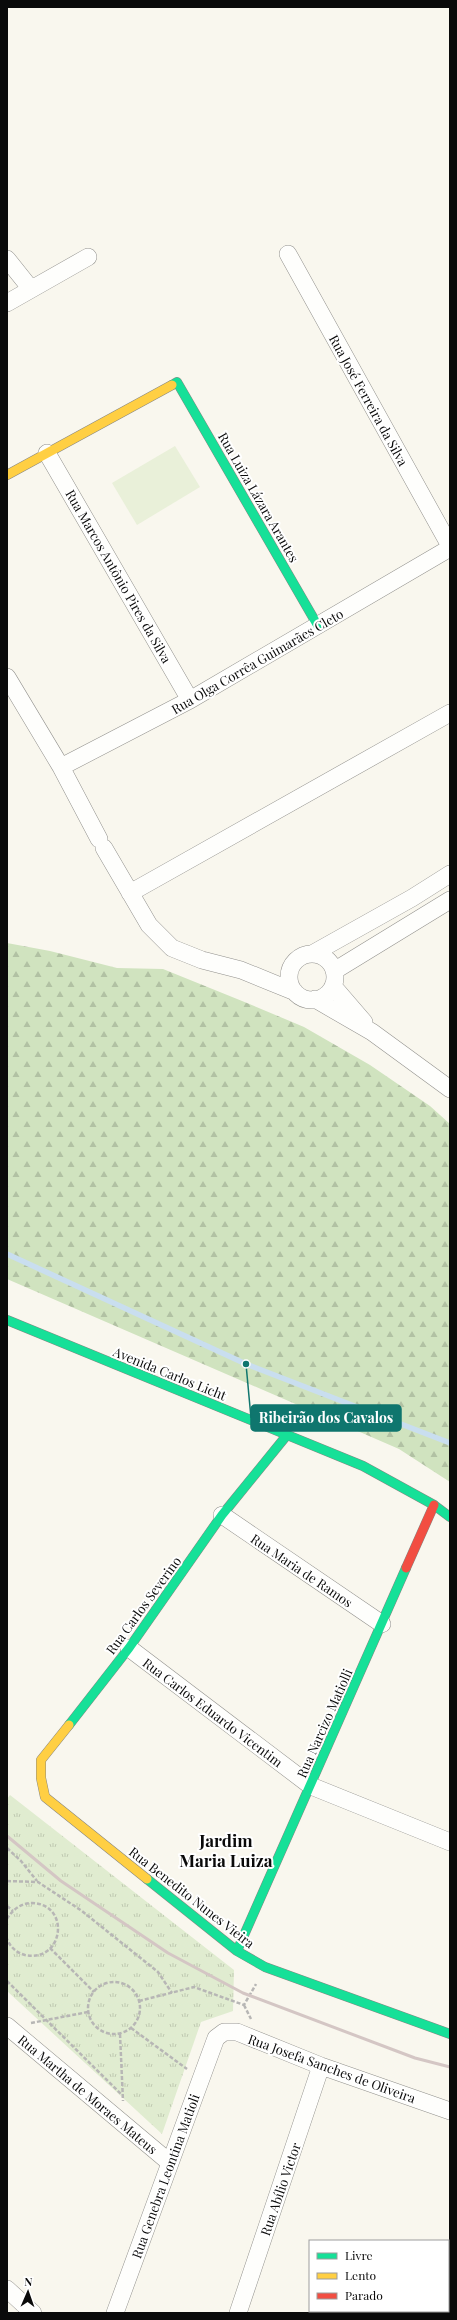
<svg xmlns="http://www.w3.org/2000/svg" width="457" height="2320" font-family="'Playfair Display',serif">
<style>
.grass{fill:url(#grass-tufts)}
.forest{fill:url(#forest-firs)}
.pitch{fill:#e9f0d9}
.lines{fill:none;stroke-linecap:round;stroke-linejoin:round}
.stream{stroke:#c9deef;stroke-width:5.5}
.street-casing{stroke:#92918d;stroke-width:18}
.fast-casing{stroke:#888783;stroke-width:10}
.slow-casing{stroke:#888783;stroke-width:10}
.jam-casing{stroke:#888783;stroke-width:10}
.path{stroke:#b7b6b5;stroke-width:2.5;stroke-dasharray:4 2;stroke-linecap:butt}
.street{stroke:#fefefc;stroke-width:17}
.fast{stroke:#16e098;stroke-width:9}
.slow{stroke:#ffcf43;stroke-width:9}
.jam{stroke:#f24e42;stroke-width:9}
.rail{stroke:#d4c6c4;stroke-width:3}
.labels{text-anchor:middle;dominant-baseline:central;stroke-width:4;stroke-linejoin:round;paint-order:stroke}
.street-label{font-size:13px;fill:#0a0a0a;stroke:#fff}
.district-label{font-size:17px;font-weight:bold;fill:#0a0a0a;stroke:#fff}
.leader{fill:none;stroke:#0f766e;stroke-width:1.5}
.callout-dot{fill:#0f766e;stroke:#fff;stroke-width:1.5}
.callout{fill:#0f766e;stroke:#0f766e;stroke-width:1.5}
.callout-label{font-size:14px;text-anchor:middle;font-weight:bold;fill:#fff}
</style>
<defs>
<pattern id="grass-tufts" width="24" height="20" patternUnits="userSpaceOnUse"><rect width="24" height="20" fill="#e0ecd0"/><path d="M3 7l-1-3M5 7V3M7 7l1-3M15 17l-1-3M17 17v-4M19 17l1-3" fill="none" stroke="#bfc9b1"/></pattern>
<pattern id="forest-firs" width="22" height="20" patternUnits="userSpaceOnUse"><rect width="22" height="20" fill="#d0e3bf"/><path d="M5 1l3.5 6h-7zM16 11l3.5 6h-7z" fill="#b1c1a3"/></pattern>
</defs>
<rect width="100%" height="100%" fill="#f9f7ee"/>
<path class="grass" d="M10 1795 234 1970 233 2011 201 2022 162 2134 7 1991V1799Z"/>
<path class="forest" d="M7 943 50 951 117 968 163 969 247 1003 304 1027 370 1065 430 1106 450 1124V1482L399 1449 7 1279Z"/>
<path class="pitch" d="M175 446 200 487 137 525 112 483Z"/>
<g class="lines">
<path class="stream" d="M7 1254 246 1364 450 1443"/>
<g class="street-casing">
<path id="street" d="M288 254 450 546
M7 259 31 289
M7 303 88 257
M47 453 190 700
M7 677 61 767 99 839
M61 767 190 700 450 548
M104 848 149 925 172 948 202 960 241 970 295 992
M130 893 450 713
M312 954 412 898 450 874
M289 977a23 23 0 1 1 46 0a23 23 0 1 1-46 0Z
M334 971 450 900
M333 986 364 1022
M315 999 372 1032 450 1089
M222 1515 382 1624
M129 1648 311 1786 450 1842
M7 2026 169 2162
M448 2256 450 2249
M7 2289 33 2313
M115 2313 216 2038 224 2032H237L321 2066 450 2111
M238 2313 321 2066
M431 2313 432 2311"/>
</g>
<g class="fast-casing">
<path id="fast" d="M172 385 177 382 318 626
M7 1320 363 1466 434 1505 450 1517
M69 1725 129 1648 222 1515 287 1435
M147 1879 237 1951 265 1967 450 2034
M237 1951 406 1568"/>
</g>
<g class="slow-casing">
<path id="slow" d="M7 475 172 385
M69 1725 41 1760V1778L45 1797 147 1879"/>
</g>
<g class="jam-casing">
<path id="jam" d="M406 1568 434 1505"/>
</g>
<path class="path" d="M7 1848 21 1861 37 1881
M7 1881 38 1882 82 1911 158 1972 172 1993
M7 1906 13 1911
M7 1919C12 1910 21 1903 32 1903 71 1904 64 1963 25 1955 17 1953 10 1947 7 1939
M50 1948 94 1992
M7 1981 122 2095
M88 2008a26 26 0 1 1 52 0a26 26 0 1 1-52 0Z
M139 2001 194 1987 244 2005 256 1984
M244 2005 251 2019
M31 2023 88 2012
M131 2028 187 2069
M120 2034 123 2101"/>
<use href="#street" class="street"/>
<use href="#fast" class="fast"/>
<use href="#slow" class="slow"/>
<use href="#jam" class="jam"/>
<path class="rail" d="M7 1836 61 1881 168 1953 243 1993 415 2058 450 2067"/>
</g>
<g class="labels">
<g class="street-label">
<text transform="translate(369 400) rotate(61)">Rua José Ferreira da Silva</text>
<text transform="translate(259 497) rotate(60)">Rua Luiza Lázara Arantes</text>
<text transform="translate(119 576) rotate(60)">Rua Marcos Antônio Pires da Silva</text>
<text transform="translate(257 661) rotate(-30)">Rua Olga Corrêa Guimarães Cleto</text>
<text transform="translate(170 1373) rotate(22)">Avenida Carlos Licht</text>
<text transform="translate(302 1570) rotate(34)">Rua Maria de Ramos</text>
<text transform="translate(143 1605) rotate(-54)">Rua Carlos Severino</text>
<text transform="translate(213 1712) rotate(37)">Rua Carlos Eduardo Vicentim</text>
<text transform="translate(324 1723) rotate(-66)">Rua Narcizo Matiolli</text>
<text transform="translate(192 1897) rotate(38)">Rua Benedito Nunes Vieira</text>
<text transform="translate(332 2068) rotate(20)">Rua Josefa Sanches de Oliveira</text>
<text transform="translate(88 2094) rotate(40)">Rua Martha de Moraes Mateus</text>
<text transform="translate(165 2176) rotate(-70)">Rua Genebra Leontina Matioli</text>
<text transform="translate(280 2189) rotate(-71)">Rua Abílio Victor</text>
</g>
<g class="district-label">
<text x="226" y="1840">Jardim<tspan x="226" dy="20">Maria Luiza</tspan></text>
</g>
</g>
<path class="leader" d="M246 1364L251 1418"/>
<circle class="callout-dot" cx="246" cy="1364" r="4"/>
<rect class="callout" x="251" y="1405" width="150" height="26" rx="4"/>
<g class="callout-label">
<text x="326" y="1423">Ribeirão dos Cavalos</text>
</g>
<rect width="457" height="2320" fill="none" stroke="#0a0a0a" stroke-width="16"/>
<rect x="309" y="2240" width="140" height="72" fill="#ffffff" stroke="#9d9d9d"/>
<rect x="317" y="2253" width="20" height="6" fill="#16e098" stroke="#9d9d9d"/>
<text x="345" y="2260" font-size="12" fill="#0a0a0a">Livre</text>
<rect x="317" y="2273" width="20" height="6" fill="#ffcf43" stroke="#9d9d9d"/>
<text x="345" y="2280" font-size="12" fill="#0a0a0a">Lento</text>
<rect x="317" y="2293" width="20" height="6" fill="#f24e42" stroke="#9d9d9d"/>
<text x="345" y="2300" font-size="12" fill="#0a0a0a">Parado</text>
<g transform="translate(28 2292) rotate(2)" stroke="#ffffff" stroke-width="3" paint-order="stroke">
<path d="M0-3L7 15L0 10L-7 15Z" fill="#0a0a0a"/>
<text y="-6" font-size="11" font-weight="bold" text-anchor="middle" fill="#0a0a0a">N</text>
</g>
</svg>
